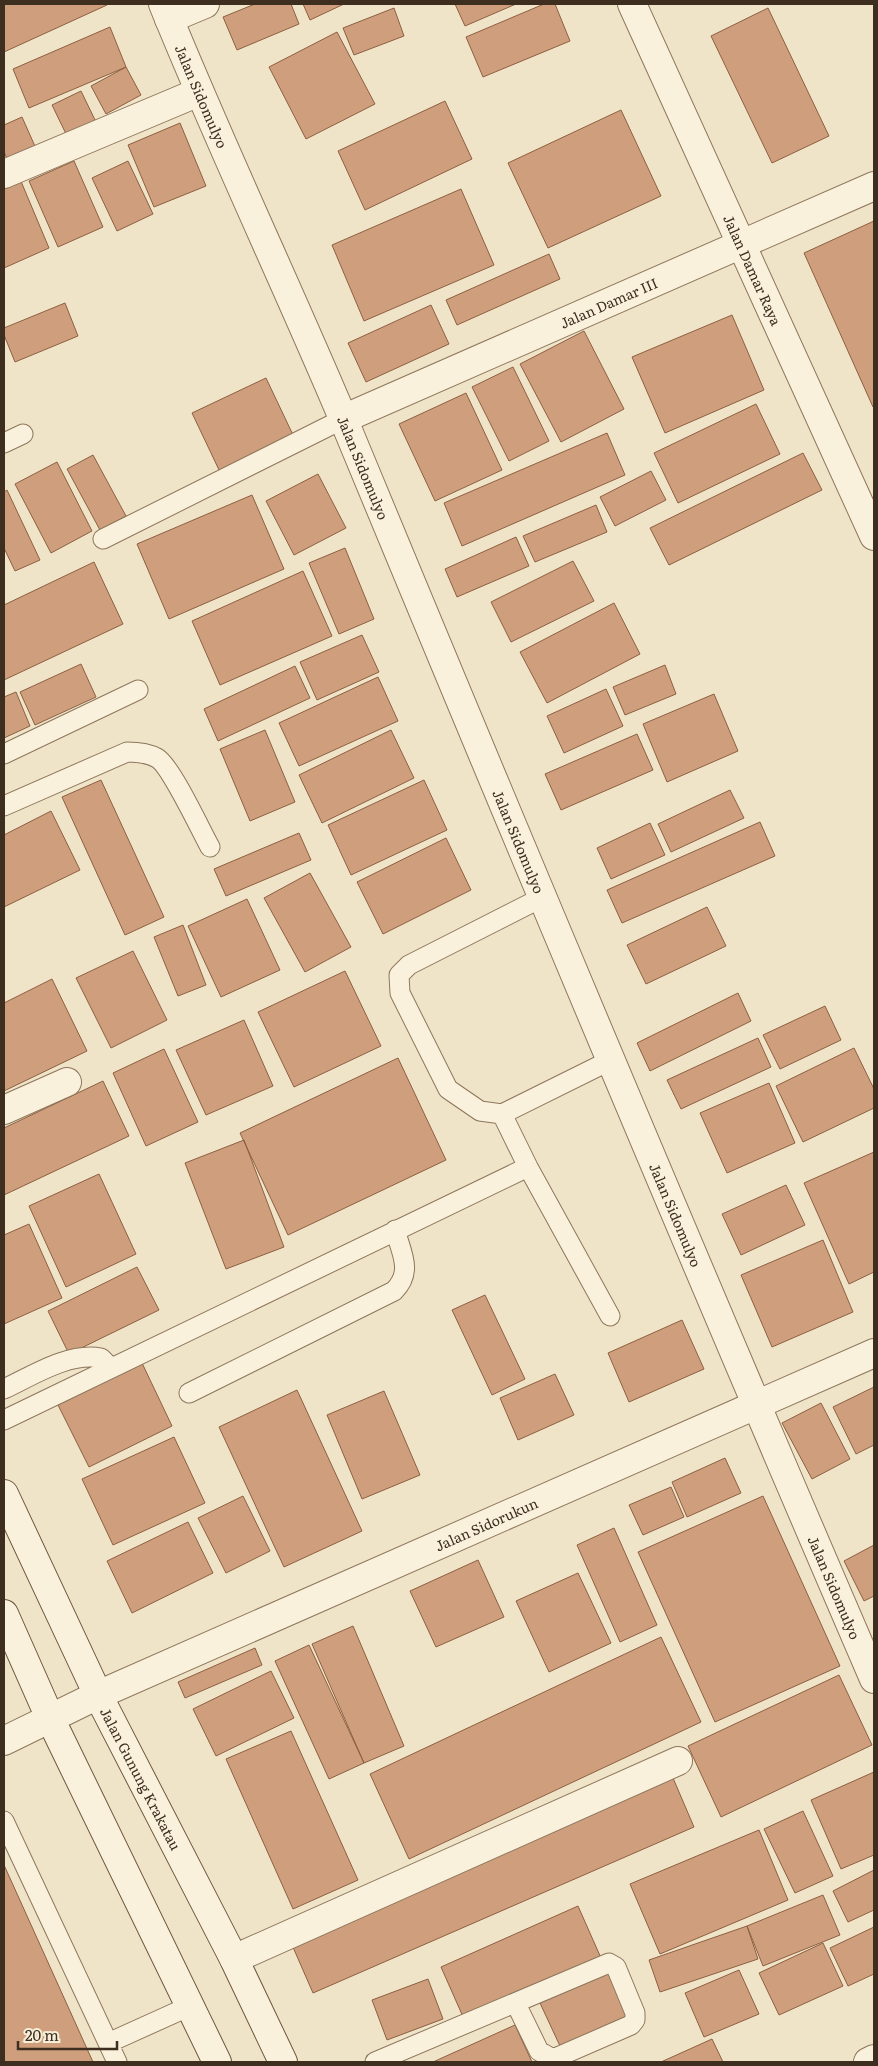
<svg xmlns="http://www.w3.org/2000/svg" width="878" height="2066" font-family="Literata,serif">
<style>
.building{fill:#cf9f7d;stroke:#8d5f41}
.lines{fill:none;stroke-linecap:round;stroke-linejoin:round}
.service-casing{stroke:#8d765c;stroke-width:21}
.minor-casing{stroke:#8d765c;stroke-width:30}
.tertiary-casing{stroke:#8d765c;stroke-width:30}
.secondary-casing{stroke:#6f573f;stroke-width:30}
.service{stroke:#faf1dc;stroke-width:19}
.minor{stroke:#faf1dc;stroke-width:28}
.tertiary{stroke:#faf1dc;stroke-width:28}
.secondary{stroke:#faf1dc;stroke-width:28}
.labels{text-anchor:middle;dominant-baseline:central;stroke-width:4.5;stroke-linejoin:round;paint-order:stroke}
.street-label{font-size:14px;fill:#3d2e20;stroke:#f7eed8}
</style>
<rect width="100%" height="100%" fill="#f0e4c8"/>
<path class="building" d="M4 4H107V5L4 52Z
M255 4H291L299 24 237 50 223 17Z
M303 4H344L310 20Z
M455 4H516L465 26Z
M544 4H555L570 41 483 77 466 37Z
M394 8 404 36 354 55 343 28Z
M768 8 829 136 772 163 711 36Z
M110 27 126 67 29 108 13 69Z
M337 32 375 104 306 139 269 67Z
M126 67 141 95 106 114 91 86Z
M81 91 97 124 68 138 52 105Z
M445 101 472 159 365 210 338 151Z
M621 110 661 196 548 248 508 163Z
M22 117 38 153 10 165 4 152V125Z
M180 123 206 186 154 207 128 145Z
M74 161 103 227 58 247 29 181Z
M128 161 153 214 117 231 92 178Z
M20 179 49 248 4 268V185Z
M461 189 494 265 364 321 332 245Z
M874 221V406L873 407 804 253Z
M549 254 560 279 457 325 446 300Z
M65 303 78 336 15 362 4 335V328Z
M431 305 449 344 366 382 348 343Z
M732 315 764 390 665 433 632 357Z
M584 331 624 409 561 442 520 364Z
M513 367 549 441 509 461 472 387Z
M266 378 294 437 220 472 192 413Z
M466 393 502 470 435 501 399 424Z
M756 404 780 454 678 503 654 453Z
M607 433 625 475 462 546 444 503Z
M803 453 822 490 669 565 650 528Z
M93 455 126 516 100 530 67 469Z
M57 462 92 531 51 553 15 484Z
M651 471 666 500 615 526 600 497Z
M318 474 346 528 294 555 266 501Z
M7 490 40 560 15 571 4 548V492Z
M252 495 284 569 169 619 137 544Z
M596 505 607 532 535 562 523 536Z
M516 537 529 566 457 597 445 569Z
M345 548 374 619 339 634 309 563Z
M573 561 594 601 511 642 491 602Z
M94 562 123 624 4 680V605Z
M303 571 332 636 220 685 192 621Z
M614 603 640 654 547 703 520 652Z
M362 635 379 672 317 700 300 662Z
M81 664 96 697 35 725 20 692Z
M665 665 676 694 625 715 613 687Z
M295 666 310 698 218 741 204 709Z
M378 677 398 721 299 766 279 723Z
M606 689 623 726 564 753 547 716Z
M16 692 30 726 4 738V697Z
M714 694 738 751 667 782 643 724Z
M265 730 295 802 250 821 220 749Z
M391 730 414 778 322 823 299 775Z
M637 734 653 770 561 810 545 774Z
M101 780 164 917 125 935 62 797Z
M424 780 447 830 351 875 328 825Z
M730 790 744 818 671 852 658 824Z
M51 811 80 870 4 907V835Z
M760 822 775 856 622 923 607 890Z
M650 823 665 855 611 879 597 848Z
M299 833 311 860 226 896 214 869Z
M446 838 471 890 383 934 357 882Z
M310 873 351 947 305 972 264 898Z
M247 899 280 970 221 997 188 926Z
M707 907 726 946 646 984 627 945Z
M183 925 206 985 178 996 154 937Z
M133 951 167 1020 111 1048 76 978Z
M345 971 381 1046 294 1087 258 1012Z
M52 979 87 1051 4 1091V1003Z
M738 993 751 1021 650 1071 637 1043Z
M825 1006 841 1040 780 1069 763 1035Z
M244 1020 273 1086 206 1115 176 1050Z
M758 1038 771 1067 681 1109 667 1080Z
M854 1048 874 1089V1108L803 1142 776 1086Z
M164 1049 198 1122 146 1146 113 1073Z
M398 1058 446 1160 288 1235 240 1133Z
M103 1081 129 1136 4 1195V1128Z
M769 1083 795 1143 727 1173 700 1113Z
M244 1140 284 1247 226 1269 185 1163Z
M874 1152V1272L849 1284 804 1183Z
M99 1174 136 1254 66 1287 29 1206Z
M786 1185 805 1225 741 1255 722 1214Z
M29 1224 62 1298 4 1324V1235Z
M823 1240 853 1312 772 1347 741 1275Z
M137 1267 159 1310 69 1354 48 1311Z
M485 1295 525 1379 492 1395 452 1310Z
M682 1320 704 1369 629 1402 608 1353Z
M142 1363 172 1426 89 1467 58 1405Z
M555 1374 574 1415 518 1440 500 1398Z
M874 1387V1445L856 1454 833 1407Z
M297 1390 362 1531 284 1567 219 1427Z
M384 1391 420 1475 362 1499 327 1415Z
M821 1403 850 1459 812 1479 782 1423Z
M174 1437 205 1503 113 1545 82 1479Z
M725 1458 741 1493 687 1517 672 1482Z
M671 1487 684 1517 643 1535 629 1505Z
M243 1496 270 1551 226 1573 198 1518Z
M763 1496 840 1666 715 1722 638 1552Z
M188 1522 213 1573 132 1613 107 1561Z
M614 1528 657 1625 620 1642 577 1545Z
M874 1545V1596L864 1601 844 1561Z
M478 1560 504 1617 436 1647 410 1591Z
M578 1573 611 1643 549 1672 516 1601Z
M353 1626 404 1746 364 1763 312 1644Z
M661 1637 701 1722 409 1859 370 1774Z
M309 1645 364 1763 329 1779 275 1661Z
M255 1648 262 1665 185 1698 178 1682Z
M271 1671 294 1718 216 1756 193 1709Z
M839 1675 872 1745 721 1817 688 1746Z
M291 1731 358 1880 293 1909 226 1759Z
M670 1771 694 1827 313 1993 289 1938Z
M874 1772V1855L841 1869 811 1800Z
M803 1811 833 1876 795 1893 764 1829Z
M759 1830 788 1900 660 1954 630 1884Z
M4 1865 93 2062H4Z
M874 1870V1910L848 1922 833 1891Z
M823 1895 840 1935 763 1966 747 1926Z
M578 1906 601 1958 464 2019 441 1967Z
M747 1926 758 1959 660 1992 649 1960Z
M874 1927V1974L848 1986 830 1948Z
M823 1943 843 1986 779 2015 759 1973Z
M739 1970 759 2014 704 2037 685 1993Z
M609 1972 629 2015 560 2046 540 2003Z
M428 1979 443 2019 387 2040 372 2000Z
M515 2025 532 2062H433Z
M712 2039 723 2062H661Z"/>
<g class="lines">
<g class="service-casing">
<path id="service" d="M4 443 23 434
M103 539 343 419
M4 754 138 690
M4 806 127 752C137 752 148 753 157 758 171 766 201 831 210 847
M543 897 409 965 399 975 400 993 448 1089 480 1111 502 1114 611 1060
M528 1167 610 1316
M4 1389C32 1376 68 1352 101 1358L111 1368
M189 1393 394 1291C413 1272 402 1254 395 1230
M4 1420 528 1167 502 1114
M4 1821 117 2062
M108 2043 190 2006
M375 2062 609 1963 616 1967 635 2013V2020L631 2025 553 2059 539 2051 516 2004"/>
</g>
<g class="minor-casing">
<g id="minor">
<path id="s1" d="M163 4C220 145 286 283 345 423 519 843 694 1262 874 1679"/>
<path id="s2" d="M632 4 874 536"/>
<path d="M169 19 205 4"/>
<path d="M4 174 199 92"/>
<path id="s3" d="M343 419 874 186"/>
<path d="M4 1110 67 1082"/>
<path d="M234 1959 678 1761"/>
<path d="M868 2062 874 2059"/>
</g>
</g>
<g class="tertiary-casing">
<g id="tertiary">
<path id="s4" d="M4 1741 98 1695 874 1353"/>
</g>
</g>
<g class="secondary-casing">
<g id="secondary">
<path id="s5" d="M4 1494 98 1695 234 1959 283 2062"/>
<path d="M4 1614 50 1718 217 2062"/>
</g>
</g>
<use href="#service" class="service"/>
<use href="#minor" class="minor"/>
<use href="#tertiary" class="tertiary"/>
<use href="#secondary" class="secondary"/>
</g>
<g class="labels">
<g class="street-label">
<text stroke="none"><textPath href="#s1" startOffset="100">Jalan Sidomulyo</textPath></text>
<text stroke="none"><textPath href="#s2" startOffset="292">Jalan Damar Raya</textPath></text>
<text stroke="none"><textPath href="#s3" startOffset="290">Jalan Damar III</textPath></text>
<text stroke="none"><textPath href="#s1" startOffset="505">Jalan Sidomulyo</textPath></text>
<text stroke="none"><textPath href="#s1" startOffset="910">Jalan Sidomulyo</textPath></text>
<text stroke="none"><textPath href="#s1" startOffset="1315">Jalan Sidomulyo</textPath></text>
<text stroke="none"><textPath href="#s4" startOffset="529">Jalan Sidorukun</textPath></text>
<text stroke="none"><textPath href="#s1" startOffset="1720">Jalan Sidomulyo</textPath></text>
<text stroke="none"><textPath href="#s5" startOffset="316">Jalan Gunung Krakatau</textPath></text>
</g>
</g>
<rect width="878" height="2066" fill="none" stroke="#3d2e20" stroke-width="10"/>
<path d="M18 2041v8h99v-8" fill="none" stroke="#3d2e20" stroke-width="2.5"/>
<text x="25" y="2041" font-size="15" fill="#3d2e20" stroke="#f7eed8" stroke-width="4" paint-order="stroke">20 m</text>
</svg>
